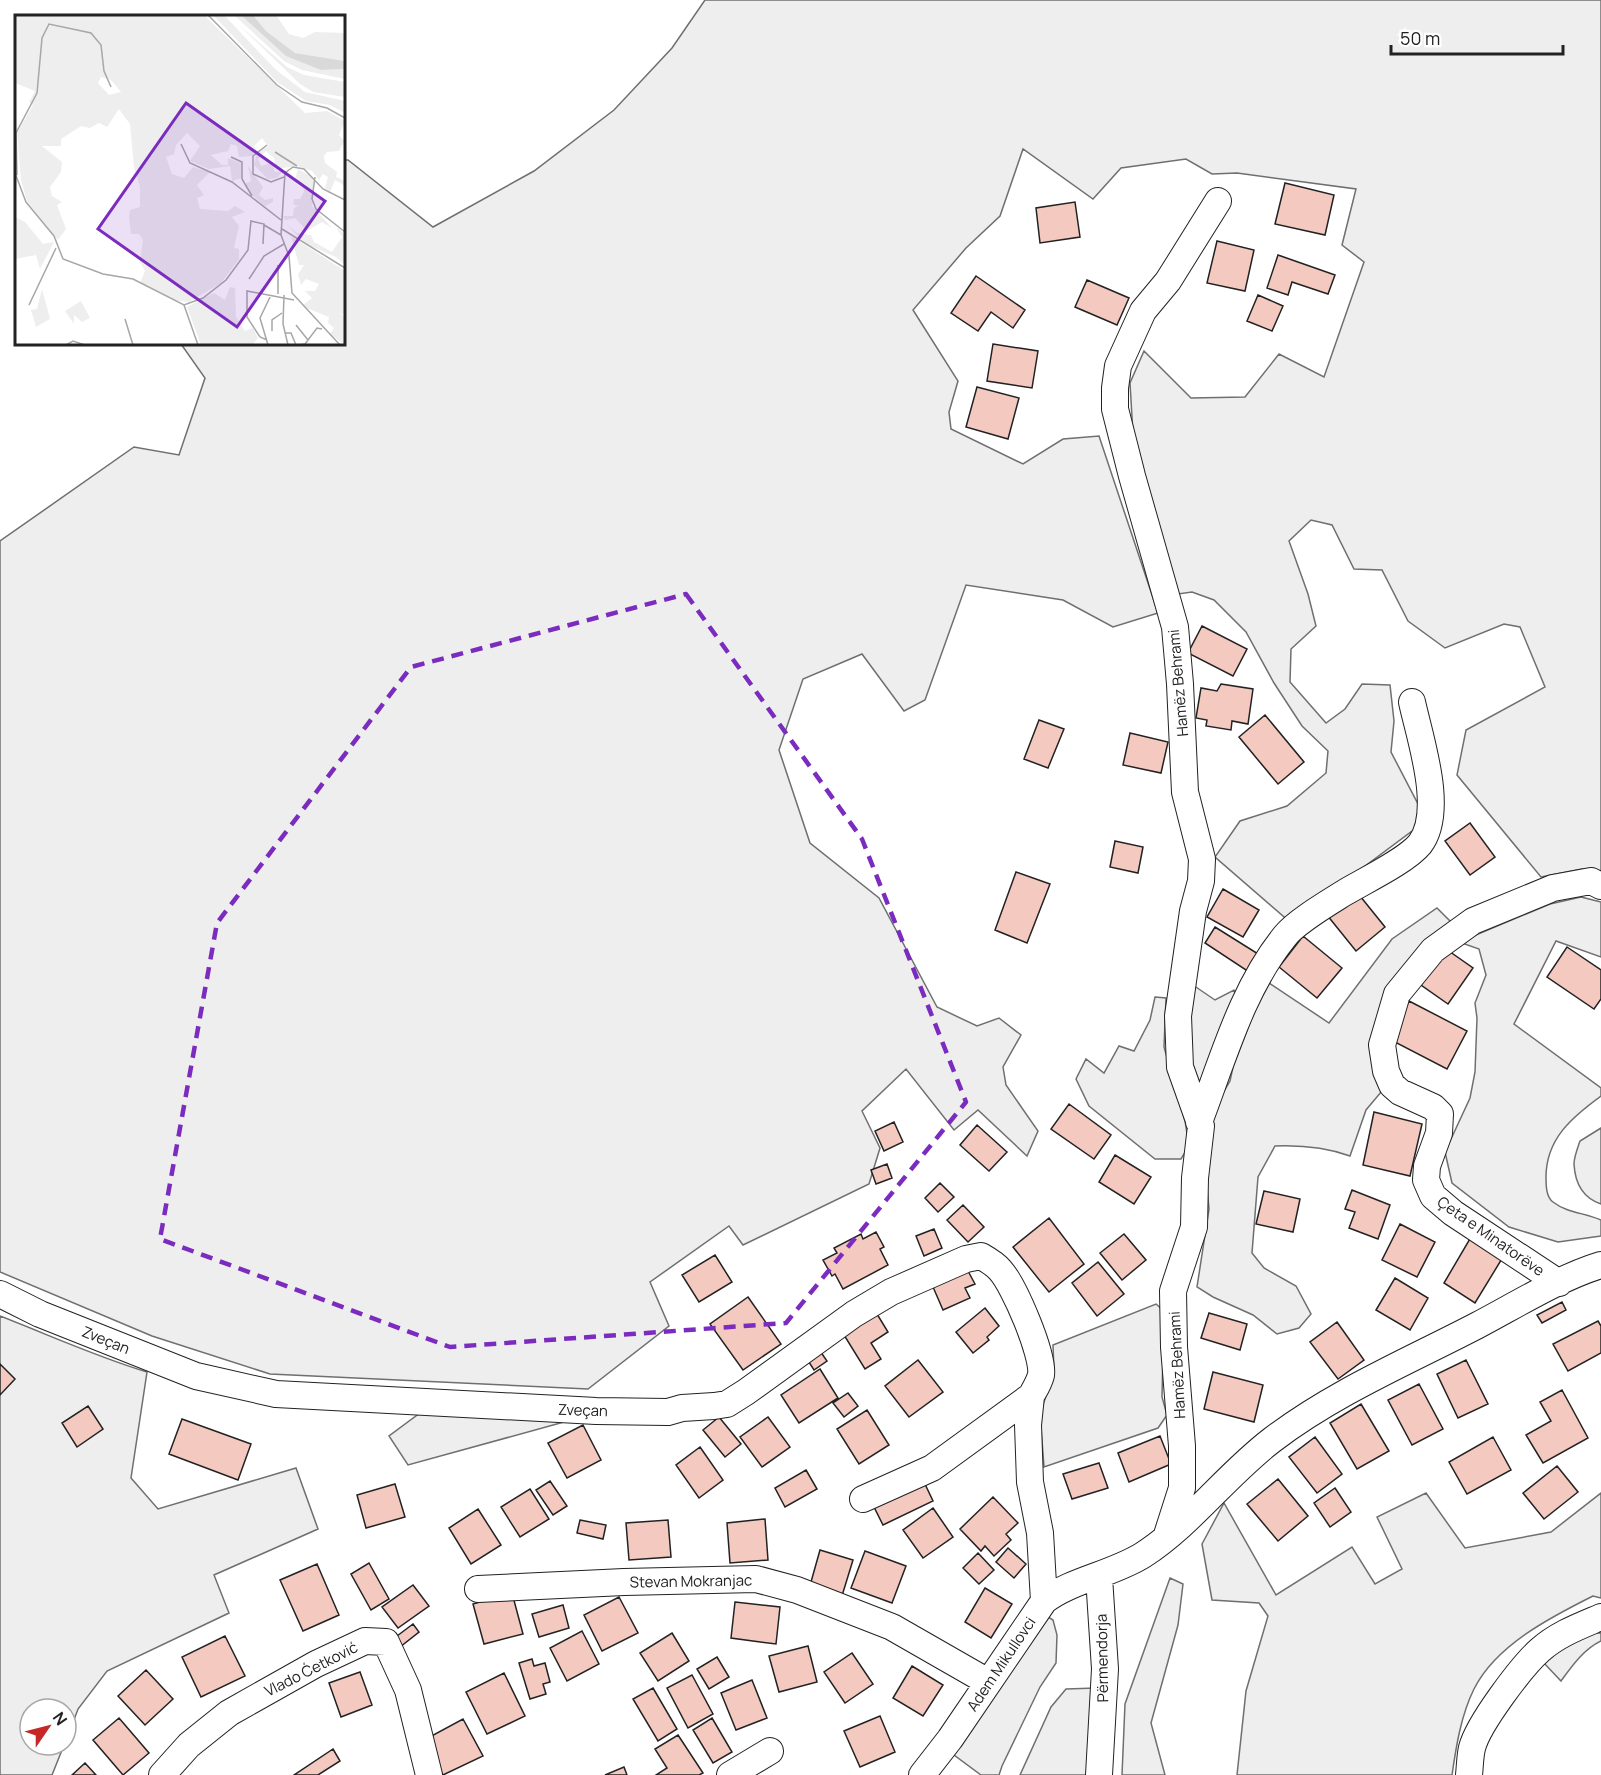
<svg xmlns="http://www.w3.org/2000/svg" width="1601" height="1775" font-family="Manrope,sans-serif">
<style>
.green{fill:#eee;stroke:#6f6f6f;stroke-width:1.5}
.building{fill:#f3c9c0;stroke:#222;stroke-width:1.5}
.lines{fill:none;stroke-linecap:round;stroke-linejoin:round}
.minor-casing{stroke:#222;stroke-width:28}
.minor{stroke:#fff;stroke-width:26}
.marked{fill:none;stroke:#7b2cbf;stroke-width:4.5;stroke-dasharray:12 8;stroke-linejoin:round}
.labels{text-anchor:middle;dominant-baseline:central;stroke-width:4.5;stroke-linejoin:round;paint-order:stroke}
.street-label{font-size:15px;fill:#222;stroke:#fff}
.inset-road{fill:none;stroke:#a7a7a7;stroke-width:1.5}
.view{fill:#7b2cbf;fill-opacity:0.15;stroke:#7b2cbf;stroke-width:3}
.inset-edge{fill:none;stroke:#222;stroke-width:3}
</style>
<rect width="100%" height="100%" fill="#fff"/>
<path class="green" d="M705 0H1601V875L1582 869 1541 877 1457 775 1466 730 1545 687 1520 627 1504 624 1445 648 1408 621 1382 570 1354 569 1332 525 1311 520 1289 541 1308 594 1316 626 1291 649 1290 682 1326 723 1345 709 1362 684 1390 685 1394 721 1391 752 1419 806 1416 828 1290 922 1215 857 1240 821 1287 806 1326 773 1328 751 1302 726 1274 683 1246 632 1214 600 1192 592 1178 594 1133 434 1130 383 1144 351 1191 398 1245 397 1279 354 1324 377 1364 262 1342 245 1356 189 1237 173 1212 174 1186 159 1121 168 1093 199 1023 149 1000 216 966 248 913 310 958 381 949 412 951 429 1023 464 1063 439 1099 436 1158 613 1113 627 1063 600 966 585 925 700 904 711 862 654 803 679 779 750 810 843 879 898 937 1007 977 1026 999 1018 1021 1035 1003 1067 1006 1085 1038 1131 1027 1156 978 1110 954 1130 906 1069 862 1111 880 1148 869 1184 743 1245 729 1226 650 1282 669 1326 588 1389 270 1374 152 1336 0 1272V541L134 447 179 455 205 378 181 344H344V160H348L433 227 534 171 614 110 672 48Z
M1581 897 1601 902V957L1556 941 1514 1024 1601 1088V1096C1572 1117 1546 1139 1546 1177 1546 1185 1546 1197 1553 1202 1567 1213 1586 1213 1601 1220V1236L1558 1242 1509 1227 1452 1183 1445 1152 1470 1098 1475 1072 1477 1018 1475 1003 1486 975 1479 949 1459 942 1550 904Z
M1437 908 1451 922 1420 951 1382 1091 1366 1110 1350 1156C1325 1147 1301 1145 1275 1146L1258 1177 1252 1253 1264 1268 1296 1286 1311 1314 1299 1328 1277 1334 1253 1315 1213 1297 1197 1287 1209 1209 1206 1176 1213 1110 1230 1081 1233 1067 1266 981 1329 1023 1392 939Z
M1190 983 1215 1000 1234 990 1238 1004 1200 1084 1188 1057Z
M1155 997 1166 998 1164 1047 1185 1121 1189 1146 1181 1159H1155L1089 1106 1076 1079 1086 1059 1104 1073 1119 1046 1134 1051 1150 1020Z
M1601 1128V1204C1583 1198 1575 1183 1574 1164 1574 1157 1578 1147 1580 1141Z
M1156 1304 1164 1311 1162 1397 1167 1415 1158 1428 1044 1467 1040 1414 1054 1372 1053 1345Z
M0 1316C49 1335 97 1357 147 1372L131 1478 158 1509 296 1468 318 1529 214 1575 229 1613 107 1671 78 1709 66 1741V1709H30V1745H64L52 1775H0Z
M420 1413 582 1417 408 1465 389 1436Z
M1426 1493 1465 1548 1551 1532 1601 1493V1598L1593 1596C1551 1617 1496 1645 1474 1689 1461 1715 1456 1747 1452 1775H1237L1246 1691 1268 1616 1259 1603 1212 1600 1202 1544 1224 1503 1276 1595 1352 1547 1375 1584 1402 1569 1377 1517Z
M1170 1578 1183 1584 1178 1625 1151 1723 1165 1775H1122L1125 1704Z
M1045 1615 1053 1620 1057 1635 1056 1663 1040 1687 1002 1766 999 1775H981L950 1752Z
M1588 1633H1601V1641C1584 1649 1572 1666 1561 1681L1542 1661Z
M1096 1688 1089 1775H1020L1051 1707 1066 1689Z"/>
<path class="building" d="M1285 183 1334 195 1325 235 1275 224Z
M1075 202 1080 237 1040 243 1036 208Z
M1217 241 1254 250 1245 291 1207 283Z
M1278 255 1335 275 1328 294 1292 282 1288 295 1267 288Z
M976 276 1025 310 1013 328 991 312 978 331 951 313Z
M1087 280 1129 298 1117 325 1075 307Z
M1258 295 1283 306 1272 331 1247 321Z
M993 344 1038 351 1032 388 987 381Z
M977 387 1019 398 1008 439 966 427Z
M1202 626 1247 649 1233 676 1188 653Z
M1221 684 1253 689 1248 724 1232 721 1231 730 1206 726 1207 720 1196 718 1201 688 1217 691Z
M1265 715 1304 762 1278 784 1239 737Z
M1039 720 1064 729 1048 768 1024 759Z
M1130 733 1168 742 1161 773 1123 765Z
M1470 823 1495 857 1470 875 1445 841Z
M1115 841 1143 847 1138 873 1110 867Z
M1016 872 1050 884 1027 943 995 930Z
M1223 889 1259 910 1243 937 1207 917Z
M1356 891 1385 927 1356 951 1327 915Z
M1215 927 1263 957 1252 974 1205 943Z
M1303 936 1342 968 1317 998 1279 967Z
M1567 947 1601 970V999L1594 1009 1547 977Z
M1446 949 1473 968 1448 1004 1421 985Z
M1409 1001 1467 1031 1447 1069 1389 1039Z
M1069 1104 1111 1135 1094 1159 1051 1129Z
M1374 1112 1422 1124 1410 1176 1363 1165Z
M894 1122 903 1142 884 1151 875 1131Z
M977 1125 1007 1152 989 1171 960 1145Z
M1115 1155 1151 1177 1134 1204 1099 1182Z
M887 1164 892 1178 876 1184 871 1170Z
M940 1183 954 1197 938 1212 925 1198Z
M1352 1190 1390 1205 1378 1239 1349 1228 1355 1212 1345 1209Z
M1264 1191 1300 1199 1293 1232 1256 1224Z
M963 1205 984 1227 968 1242 947 1220Z
M1049 1218 1084 1264 1049 1292 1013 1247Z
M1400 1224 1435 1242 1417 1277 1382 1260Z
M934 1229 942 1248 924 1256 916 1236Z
M876 1232 884 1247 880 1249 888 1265 843 1289 835 1274 832 1276 823 1260 837 1253 834 1248 861 1234 863 1239Z
M1124 1234 1146 1260 1122 1280 1100 1253Z
M1471 1237 1503 1257 1475 1303 1444 1283Z
M715 1255 732 1282 699 1302 682 1275Z
M1098 1262 1124 1294 1097 1316 1072 1283Z
M968 1271 975 1284 965 1288 970 1298 943 1310 933 1287Z
M1395 1278 1428 1298 1410 1330 1376 1310Z
M748 1297 781 1344 743 1370 710 1324Z
M1562 1302 1566 1310 1542 1323 1537 1315Z
M985 1308 999 1326 987 1337 989 1340 973 1353 956 1332Z
M1209 1313 1247 1324 1240 1350 1201 1338Z
M877 1314 888 1332 871 1343 881 1359 865 1369 844 1335Z
M1598 1321 1601 1326V1353L1568 1371 1553 1344Z
M1337 1322 1364 1360 1338 1379 1310 1342Z
M818 1348 827 1361 814 1370 805 1356Z
M918 1360 943 1392 909 1417 885 1386Z
M1466 1360 1488 1404 1458 1418 1437 1374Z
M0 1364 15 1379 0 1395Z
M820 1369 838 1398 799 1423 781 1395Z
M1213 1372 1263 1385 1254 1422 1204 1409Z
M1419 1384 1443 1429 1412 1445 1388 1400Z
M1562 1390 1588 1438 1543 1463 1526 1435 1551 1421 1540 1402Z
M848 1393 858 1406 844 1417 833 1403Z
M1361 1404 1389 1451 1357 1469 1330 1423Z
M88 1406 103 1429 77 1447 62 1423Z
M867 1410 889 1445 859 1464 837 1429Z
M719 1417 741 1444 725 1457 703 1430Z
M768 1417 790 1447 762 1467 740 1437Z
M182 1419 251 1444 238 1480 169 1454Z
M583 1425 601 1460 567 1478 548 1443Z
M1160 1436 1171 1464 1129 1482 1118 1453Z
M1315 1437 1342 1474 1317 1493 1289 1457Z
M1493 1437 1511 1470 1467 1494 1449 1462Z
M700 1447 723 1480 699 1498 676 1465Z
M1099 1463 1108 1488 1072 1499 1063 1474Z
M1557 1466 1578 1492 1544 1519 1523 1493Z
M806 1470 817 1489 785 1507 775 1488Z
M1278 1479 1308 1516 1278 1541 1247 1504Z
M550 1481 567 1506 553 1515 536 1490Z
M924 1482 933 1501 883 1525 874 1507Z
M395 1484 405 1517 366 1528 357 1495Z
M1335 1488 1351 1512 1330 1527 1314 1503Z
M530 1489 549 1519 520 1537 501 1507Z
M993 1497 1018 1523 1006 1534 1011 1540 994 1556 985 1546 981 1551 960 1529Z
M933 1508 953 1537 923 1558 903 1530Z
M478 1509 501 1545 471 1564 449 1528Z
M765 1519 768 1560 730 1563 727 1523Z
M580 1520 606 1525 603 1539 577 1533Z
M668 1520 671 1557 629 1560 626 1523Z
M1008 1548 1026 1564 1014 1578 996 1562Z
M820 1550 853 1560 841 1599 809 1589Z
M865 1551 906 1566 892 1603 851 1588Z
M978 1553 994 1570 979 1584 963 1568Z
M369 1563 389 1599 371 1610 351 1574Z
M317 1564 339 1615 303 1631 280 1580Z
M413 1585 429 1606 398 1628 382 1607Z
M985 1588 1012 1604 991 1638 965 1622Z
M512 1593 523 1634 484 1644 473 1604Z
M619 1597 638 1633 602 1651 584 1615Z
M735 1602 780 1607 776 1644 731 1638Z
M563 1605 569 1628 539 1637 532 1614Z
M413 1624 419 1632 400 1647 393 1639Z
M582 1631 599 1664 567 1681 550 1648Z
M672 1633 689 1661 658 1681 640 1653Z
M225 1636 245 1676 201 1697 182 1657Z
M808 1646 817 1682 779 1692 769 1656Z
M852 1653 873 1684 845 1703 824 1672Z
M717 1657 729 1677 709 1689 697 1669Z
M532 1659 534 1666 545 1663 550 1682 543 1684 546 1694 530 1699 519 1663Z
M912 1666 943 1685 923 1716 893 1698Z
M146 1670 173 1699 145 1725 118 1696Z
M360 1672 372 1705 341 1717 329 1683Z
M504 1673 525 1716 487 1734 466 1692Z
M692 1675 713 1714 688 1728 667 1688Z
M752 1680 767 1718 736 1730 721 1693Z
M653 1688 677 1729 658 1741 633 1699Z
M880 1716 895 1752 860 1767 844 1731Z
M119 1718 149 1753 123 1775 93 1740Z
M712 1718 732 1752 713 1763 693 1730Z
M463 1719 483 1756 443 1775 424 1740Z
M678 1735 703 1773 699 1775H656L667 1768 655 1749Z
M333 1749 340 1761 318 1775H294Z
M85 1763 96 1775H72Z
M624 1767 627 1775H605Z"/>
<g class="lines">
<g class="minor-casing">
<path id="minor" d="M1199 1122C1223 1059 1242 989 1285 936 1296 922 1328 903 1344 893 1364 881 1406 861 1420 844 1445 811 1420 739 1412 702
M1559 1283 1453 1213 1433 1196 1426 1180 1427 1166 1439 1133 1440 1114 1433 1107 1400 1092 1392 1085 1386 1071 1382 1045 1397 994 1433 950 1473 921 1553 888 1591 881 1601 886
M0 1294 40 1314 196 1376 276 1394 596 1411 668 1412 682 1408 714 1406 727 1404 746 1392 854 1314 891 1292 966 1259 981 1256C988 1260 995 1264 1000 1270 1014 1285 1044 1355 1041 1375 1039 1383 1035 1389 1031 1396L932 1468 863 1499
M1031 1396 1028 1425 1030 1482 1040 1533 1044 1601
M1166 1538 1182 1488V1446L1174 1347 1173 1291 1194 1227 1195 1178 1201 1126 1180 1067 1178 1016 1193 911 1201 881 1202 859 1185 792 1180 684 1175 627 1132 476 1115 409V388L1118 366 1143 311 1168 281 1218 201
M1099 1577 1105 1669 1099 1775
M478 1589 624 1582 756 1579 797 1590 892 1627 988 1682
M162 1775 189 1745 229 1713 316 1664 365 1641 386 1642 408 1690 429 1775
M730 1775 770 1751
M922 1775 950 1739 1044 1601C1071 1580 1113 1574 1143 1555 1191 1524 1226 1475 1272 1440 1335 1392 1409 1361 1478 1325 1516 1305 1561 1277 1601 1265
M1469 1775C1470 1766 1470 1756 1472 1748 1478 1724 1522 1666 1540 1650 1558 1634 1580 1626 1601 1617"/>
</g>
<use href="#minor" class="minor"/>
</g>
<path class="marked" d="M686 594 862 839 966 1102 786 1323 450 1347 160 1239 217 923 411 667Z"/>
<g class="labels">
<g class="street-label">
<text transform="translate(1178 683) rotate(-95)">Hamëz Behrami</text>
<text transform="translate(1491 1236) rotate(35)">Çeta e Minatorëve</text>
<text transform="translate(106 1340) rotate(22)">Zveçan</text>
<text transform="translate(1177 1365) rotate(-93)">Hamëz Behrami</text>
<text transform="translate(583 1410) rotate(2)">Zveçan</text>
<text transform="translate(691 1581) rotate(-1)">Stevan Mokranjac</text>
<text transform="translate(1102 1658) rotate(-91)">Përmendorja</text>
<text transform="translate(1001 1664) rotate(-56)">Adem Mikullovci</text>
<text transform="translate(311 1669) rotate(-27)">Vlado Ćetković</text>
</g>
</g>
<g transform="translate(15 15)">
<rect width="330" height="330" fill="#fff"/>
<path d="M0 0H189L290 98 312 96 330 106 324 120 329 126 324 136 312 137 309 141 310 148 322 157 321 162 330 166V171L320 165 315 177 310 173 313 162 308 159 304 165 297 156 282 151 261 154 259 143 251 136 243 144 246 151 257 148 260 157 268 156 262 163 253 164 239 150 242 138 253 131 247 123 239 131 241 135 237 141 224 142 222 131 216 129 213 136 196 140 207 150H213V143L226 148V163L217 166 215 151 194 154 175 146 185 131 172 118 161 130 159 139 151 142 157 159 169 163 178 152 195 157 182 170 189 180 182 183 185 194 213 196 220 191 230 197 217 202 224 211 219 233 224 234V244L206 268 174 287 159 285 125 268 130 256 125 247 128 225 124 219H116L114 203 115 195 125 192V172L119 152 115 109 104 94 92 112 84 108 75 113 66 111 46 124V131H27L47 147 46 157 35 172 37 181 47 187 42 190 51 214 43 225 12 186 6 165 2 118 18 90 14 87 20 76 0 68ZM86 62 96 65 106 77 94 80 83 68ZM198 0H209L260 54 290 77 330 86V98L315 90 291 86 262 67ZM219 0H226L289 47 306 55 330 54V64L287 55 269 46ZM238 0H261L274 19 288 23 300 17 330 18V46L280 38 251 16ZM223 9 272 52 289 60 330 67V82L298 77 285 69ZM233 151 248 172 244 180 250 185 258 183V187L250 191 237 180 230 169 236 166ZM283 154 299 163 297 191 317 213 307 207 292 216 280 203 270 205 268 201H278L279 193 283 191 278 189 279 184H285L289 177 288 169 280 165ZM0 202 10 207 28 229 39 227 25 254 21 240 0 244ZM271 209 282 218 296 220 299 227 317 237 327 222 321 212 330 219V250L321 242 291 229ZM276 221 330 256V300L325 298 330 302V330L315 319 319 313 313 308 314 302 287 291 297 283 290 276H300L304 269 291 264 286 270 283 259 289 250H284ZM215 272 220 273 221 302 230 316 238 313 243 323 237 330H186L172 292 199 278 210 285ZM27 274 35 304 21 312 16 295 22 294ZM66 286 75 303 67 307 59 300V309L50 296Z" fill="#eee" fill-rule="evenodd"/>
<path d="M226 0H238L251 16 280 38 330 46V54L306 55 271 41Z" fill="#d9d9d9"/>
<path class="inset-road" d="M193 0 262 70 287 87 312 93 330 103M166 129 175 148 217 167 266 205M252 130 238 141V159L256 167 269 162M260 137 282 151M216 142 227 147V164L237 181M0 158 11 187 39 221 48 244 88 259 118 264 169 290 188 283 211 265 233 235 236 206 249 209 248 229M2 160 1 118 22 78 27 23 34 9 76 18 86 30 89 56 96 72M300 162 297 184 301 194 330 217M249 210 266 220M267 214 330 253M263 250V279M234 264 249 241 269 229M269 280 268 309 273 330M14 290 41 233M169 290 183 330M110 304 118 330M281 310 293 325M257 316V305L267 298M270 318H276L281 330M252 325 245 322 232 302V276L279 285M51 330 58 326 70 330M253 330 245 303 256 280M283 330 290 329 302 313 307 314M325 330 277 278 274 241 266 220 270 158 278 152 289 154 308 174 330 185"/>
<path class="view" d="M171 88 310 186 222 312 83 214Z"/>
<rect width="330" height="330" class="inset-edge"/>
</g>
<g transform="translate(48 1727) rotate(55)"><circle r="28" fill="#ffffff" stroke="#a7a7a7" stroke-width="1.5"/>
<path d="M0-4.5L10 22L0 15L-10 22Z" fill="#c62828"/>
<text y="-9" font-size="16" font-weight="bold" text-anchor="middle" fill="#222222">N</text>
</g>
<path d="M1391 45v9h172v-9" fill="none" stroke="#222222" stroke-width="3"/>
<text x="1400" y="45" font-size="18" fill="#222222" stroke="#ffffff" stroke-width="4.5" paint-order="stroke">50 m</text>
</svg>
